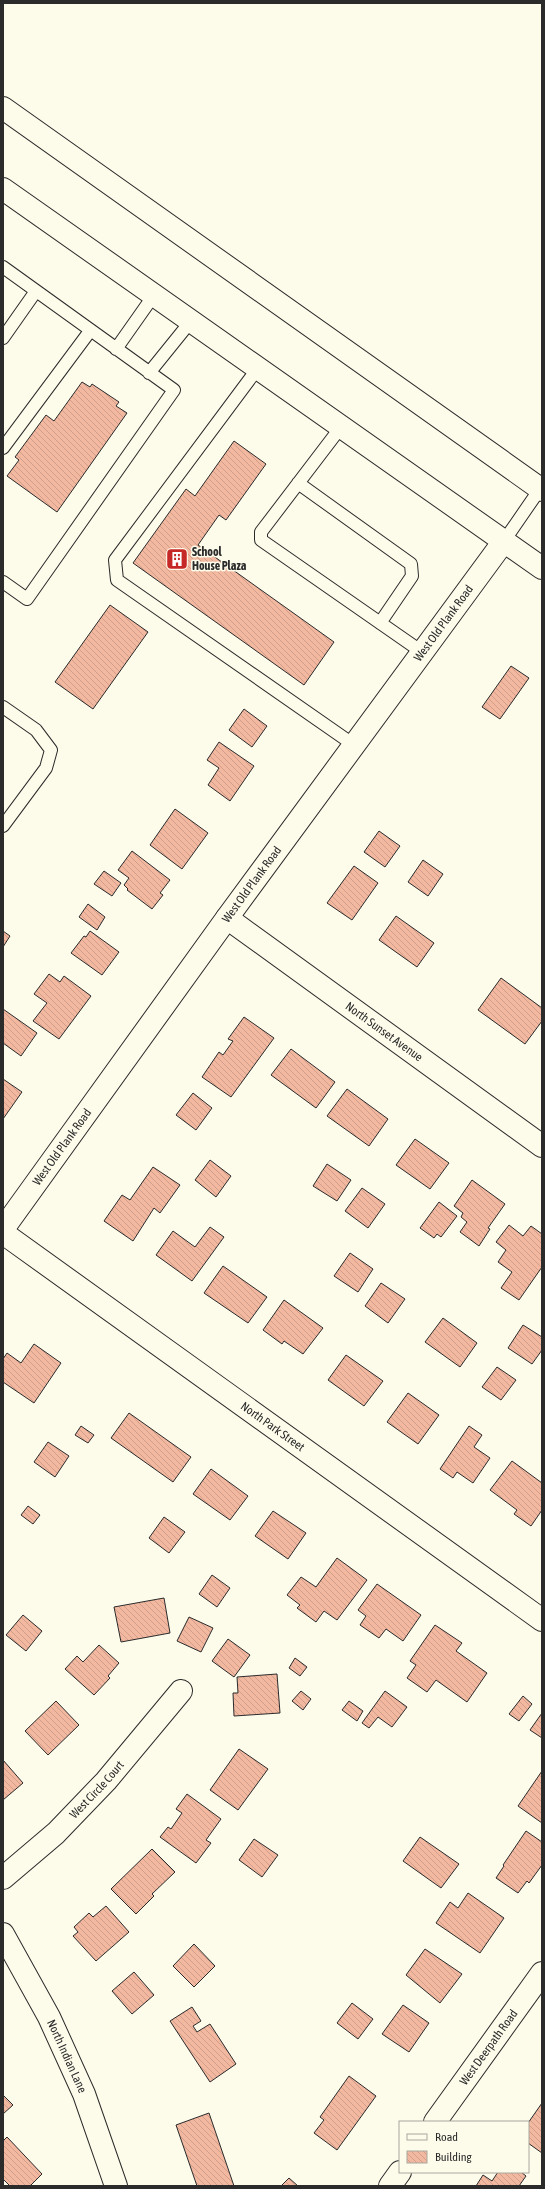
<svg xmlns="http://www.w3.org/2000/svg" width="545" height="2189" font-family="'Asap Condensed',sans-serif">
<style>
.building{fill:url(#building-back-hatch);stroke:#2b2b2b}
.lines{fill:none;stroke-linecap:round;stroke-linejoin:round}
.service-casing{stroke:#2b2b2b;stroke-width:14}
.minor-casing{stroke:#2b2b2b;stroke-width:24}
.primary-casing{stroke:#2b2b2b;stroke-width:24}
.service{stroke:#fdfbea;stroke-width:12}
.minor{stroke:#fdfbea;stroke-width:22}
.primary{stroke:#fdfbea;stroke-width:22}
.labels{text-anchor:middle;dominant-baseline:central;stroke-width:3;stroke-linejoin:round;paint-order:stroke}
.poi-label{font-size:12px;font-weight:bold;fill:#2b2b2b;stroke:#fdfbea;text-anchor:start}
.street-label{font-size:12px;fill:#2b2b2b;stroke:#fdfbea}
</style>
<defs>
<pattern id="building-back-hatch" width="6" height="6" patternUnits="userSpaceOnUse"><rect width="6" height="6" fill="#f2b8a0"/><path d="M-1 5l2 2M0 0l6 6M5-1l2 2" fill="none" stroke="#d09e8a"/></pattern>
</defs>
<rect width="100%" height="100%" fill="#fdfbea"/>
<path class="building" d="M82 382 90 387 92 384 119 402 116 406 127 413 57 512 7 476 19 460 15 457 46 415 54 421Z
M234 441 266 464 226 520 219 515 198 545 334 642 304 685 133 563 186 489 195 496Z
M110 605 148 632 93 709 55 682Z
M511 666 529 678 500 719 482 707Z
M244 709 267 726 252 747 229 730Z
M219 742 254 766 230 801 208 785 219 768 207 760Z
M175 809 208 833 182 869 150 845Z
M379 831 400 846 385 867 364 852Z
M132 851 170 880 160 893 163 895 152 909 127 890 128 889 124 885 129 878 118 870Z
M423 860 443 874 428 896 408 882Z
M354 866 378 883 352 920 327 903Z
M104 871 121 883 112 896 94 884Z
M88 904 105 917 97 930 79 917Z
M396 916 434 943 417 967 379 940Z
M3 931 10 936 3 947Z
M90 931 119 952 102 975 71 953 84 936 86 937Z
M49 974 60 982 64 976 91 996 59 1039 33 1021 47 1003 34 994Z
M501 978 542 1008V1021L525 1044 478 1010Z
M3 1009 37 1033 21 1056 3 1043Z
M244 1017 274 1038 231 1097 202 1077 219 1052 223 1055 233 1041 228 1039Z
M291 1049 335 1082 316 1108 271 1075Z
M3 1079 22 1092 3 1119Z
M347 1089 388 1119 369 1146 327 1116Z
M193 1093 212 1108 196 1130 176 1115Z
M415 1139 449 1163 430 1189 396 1165Z
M210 1160 231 1176 216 1197 195 1180Z
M327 1164 351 1180 337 1201 313 1186Z
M153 1167 180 1185 160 1213 154 1208 133 1241 104 1221 122 1195 130 1200Z
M472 1180 505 1204 488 1228 490 1229 479 1246 460 1232 467 1222 461 1217 463 1213 454 1206Z
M362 1188 385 1204 368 1228 345 1211Z
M439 1202 457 1216 441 1237 437 1234 434 1238 420 1228Z
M509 1225 523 1236 531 1226 542 1234V1267L519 1300 501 1288 512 1272 498 1262 506 1250 496 1242Z
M210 1227 224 1237 192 1281 156 1255 173 1231 195 1247Z
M350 1253 373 1269 358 1292 334 1276Z
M223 1266 267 1297 248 1323 204 1293Z
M381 1283 405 1299 388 1323 365 1306Z
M284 1300 323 1328 303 1354 284 1341 282 1344 263 1330Z
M443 1318 477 1343 460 1367 425 1342Z
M523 1325 542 1337V1350L532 1364 508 1348Z
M34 1344 61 1363 34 1403 3 1382V1359L7 1353 21 1363Z
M346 1355 383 1381 364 1406 328 1380Z
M497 1367 516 1380 501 1400 482 1387Z
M408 1393 439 1415 418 1444 387 1422Z
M129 1413 191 1457 173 1482 111 1438Z
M81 1426 94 1435 88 1443 75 1435Z
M469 1426 482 1435 474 1447 490 1458 473 1483 457 1472 453 1478 440 1469Z
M48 1442 69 1456 55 1477 34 1462Z
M512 1461 542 1483V1510L531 1526 514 1514 517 1510 490 1490Z
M211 1469 248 1496 230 1520 193 1494Z
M28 1506 40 1515 33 1524 21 1515Z
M273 1511 306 1533 288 1559 255 1536Z
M164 1517 185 1532 169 1553 149 1538Z
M337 1558 367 1580 337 1620 324 1611 316 1622 297 1608 300 1605 287 1595 301 1577 316 1587Z
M212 1575 230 1588 217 1607 199 1594Z
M377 1584 421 1615 403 1641 386 1629 379 1638 360 1625 366 1616 358 1610Z
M164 1598 170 1633 121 1642 114 1607Z
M23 1615 42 1631 26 1651 6 1635Z
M189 1617 213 1628 201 1652 177 1641Z
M435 1625 462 1643 456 1651 487 1673 467 1702 436 1680 427 1692 407 1678 416 1665 410 1661Z
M228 1639 250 1655 234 1677 212 1661Z
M99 1645 119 1663 108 1676 110 1678 94 1695 65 1669 77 1656 83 1662Z
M295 1658 307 1667 300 1676 289 1668Z
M277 1674 280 1713 234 1716 233 1693H238L237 1677Z
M301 1691 311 1699 303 1710 292 1701Z
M385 1691 407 1707 392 1727 378 1717 369 1728 362 1723Z
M523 1696 532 1704 519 1721 509 1714Z
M56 1701 79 1725 48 1755 25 1731Z
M349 1701 363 1711 357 1721 342 1710Z
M542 1713V1738L530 1730Z
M239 1749 268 1769 238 1810 210 1790Z
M3 1760 23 1783 3 1800Z
M542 1771V1823L518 1806Z
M187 1794 221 1819 206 1840 211 1843 196 1863 160 1837 168 1827 171 1829 182 1813 176 1809Z
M526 1831 542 1842V1865L529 1883 527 1881 518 1893 496 1878 504 1866 503 1865Z
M420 1837 459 1864 441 1888 403 1861Z
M254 1839 278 1855 262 1877 239 1860Z
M152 1849 175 1872 152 1894 154 1896 136 1914 111 1889Z
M468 1893 504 1918 480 1953 436 1923 450 1902 458 1908Z
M106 1906 129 1932 96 1961 73 1936 78 1932 74 1927 89 1913 93 1917Z
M194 1944 215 1966 194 1987 173 1966Z
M425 1949 462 1974 440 2003 406 1975Z
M134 1972 154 1995 132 2014 112 1991Z
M352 2003 373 2019 358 2039 337 2023Z
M403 2005 429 2023 409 2052 382 2034Z
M192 2007 201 2021 193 2026 197 2032 210 2024 236 2064 210 2082 170 2021Z
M349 2076 376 2096 337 2150 314 2133 324 2120 320 2117Z
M3 2095 13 2105 3 2114Z
M542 2103V2153L528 2143V2123Z
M209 2113 234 2186H197L176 2125Z
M7 2137 42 2174 30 2186H10L3 2179V2141Z
M498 2172H521L526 2176 519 2186H476L483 2175 492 2181Z
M289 2178 298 2186H281Z"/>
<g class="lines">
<g class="service-casing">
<path id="service" d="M3 267 174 390 27 599 3 582
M3 338 36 291
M116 349 154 295
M258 368 115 560 117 580 354 745
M149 373 191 321
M341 427 261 532V540L422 652
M3 448 90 331
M298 483 411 564 412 576 380 623
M504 541 542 486
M3 707 36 730 51 750 46 768 3 826"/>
</g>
<g class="minor-casing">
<g id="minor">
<path id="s1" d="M227 918 542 1146"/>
<path id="s2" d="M3 1229 227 918 504 541"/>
<path id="s3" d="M3 1233 542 1620"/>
<path id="s4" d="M3 1878 56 1833 106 1781 181 1691"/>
<path id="s5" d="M3 1934 49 2017 84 2094 116 2186"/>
<path id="s6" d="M435 2122 542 1973"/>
<path d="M390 2186 400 2172"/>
</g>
</g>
<g class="primary-casing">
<path id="primary" d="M3 108 542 490
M3 189 542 568"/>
</g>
<use href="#service" class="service"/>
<use href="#minor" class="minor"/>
<use href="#primary" class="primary"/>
</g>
<defs>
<g id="building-square" transform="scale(1.15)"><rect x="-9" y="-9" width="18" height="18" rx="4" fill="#c62828" stroke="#fdfbea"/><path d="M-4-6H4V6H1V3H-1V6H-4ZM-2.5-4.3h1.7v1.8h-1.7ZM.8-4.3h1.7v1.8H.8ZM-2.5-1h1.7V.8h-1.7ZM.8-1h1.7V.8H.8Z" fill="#fff"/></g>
</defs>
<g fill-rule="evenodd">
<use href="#building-square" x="177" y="559"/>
</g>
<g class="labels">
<g class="poi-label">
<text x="192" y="552">School<tspan x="192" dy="14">House Plaza</tspan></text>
</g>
<g class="street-label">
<text stroke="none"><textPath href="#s2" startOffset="749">West Old Plank Road</textPath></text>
<text stroke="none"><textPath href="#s2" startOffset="425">West Old Plank Road</textPath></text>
<text stroke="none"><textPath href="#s1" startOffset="194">North Sunset Avenue</textPath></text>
<text stroke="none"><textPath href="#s2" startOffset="101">West Old Plank Road</textPath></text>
<text stroke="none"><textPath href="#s3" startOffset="332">North Park Street</textPath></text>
<text stroke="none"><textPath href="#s4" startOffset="129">West Circle Court</textPath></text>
<text stroke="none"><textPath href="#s6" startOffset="92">West Deerpath Road</textPath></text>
<text stroke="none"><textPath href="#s5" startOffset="138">North Indian Lane</textPath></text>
</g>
</g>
<rect width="545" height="2189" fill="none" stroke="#2b2b2b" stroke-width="8"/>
<rect x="399" y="2121" width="130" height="52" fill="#fdfbea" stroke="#a9a89e"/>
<rect x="407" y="2134" width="20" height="6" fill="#fdfbea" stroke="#a9a89e"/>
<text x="435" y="2141" font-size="12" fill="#2b2b2b">Road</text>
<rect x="407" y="2151" width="20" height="12" fill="url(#building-back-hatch)" stroke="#a9a89e"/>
<text x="435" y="2161" font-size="12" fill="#2b2b2b">Building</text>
</svg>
